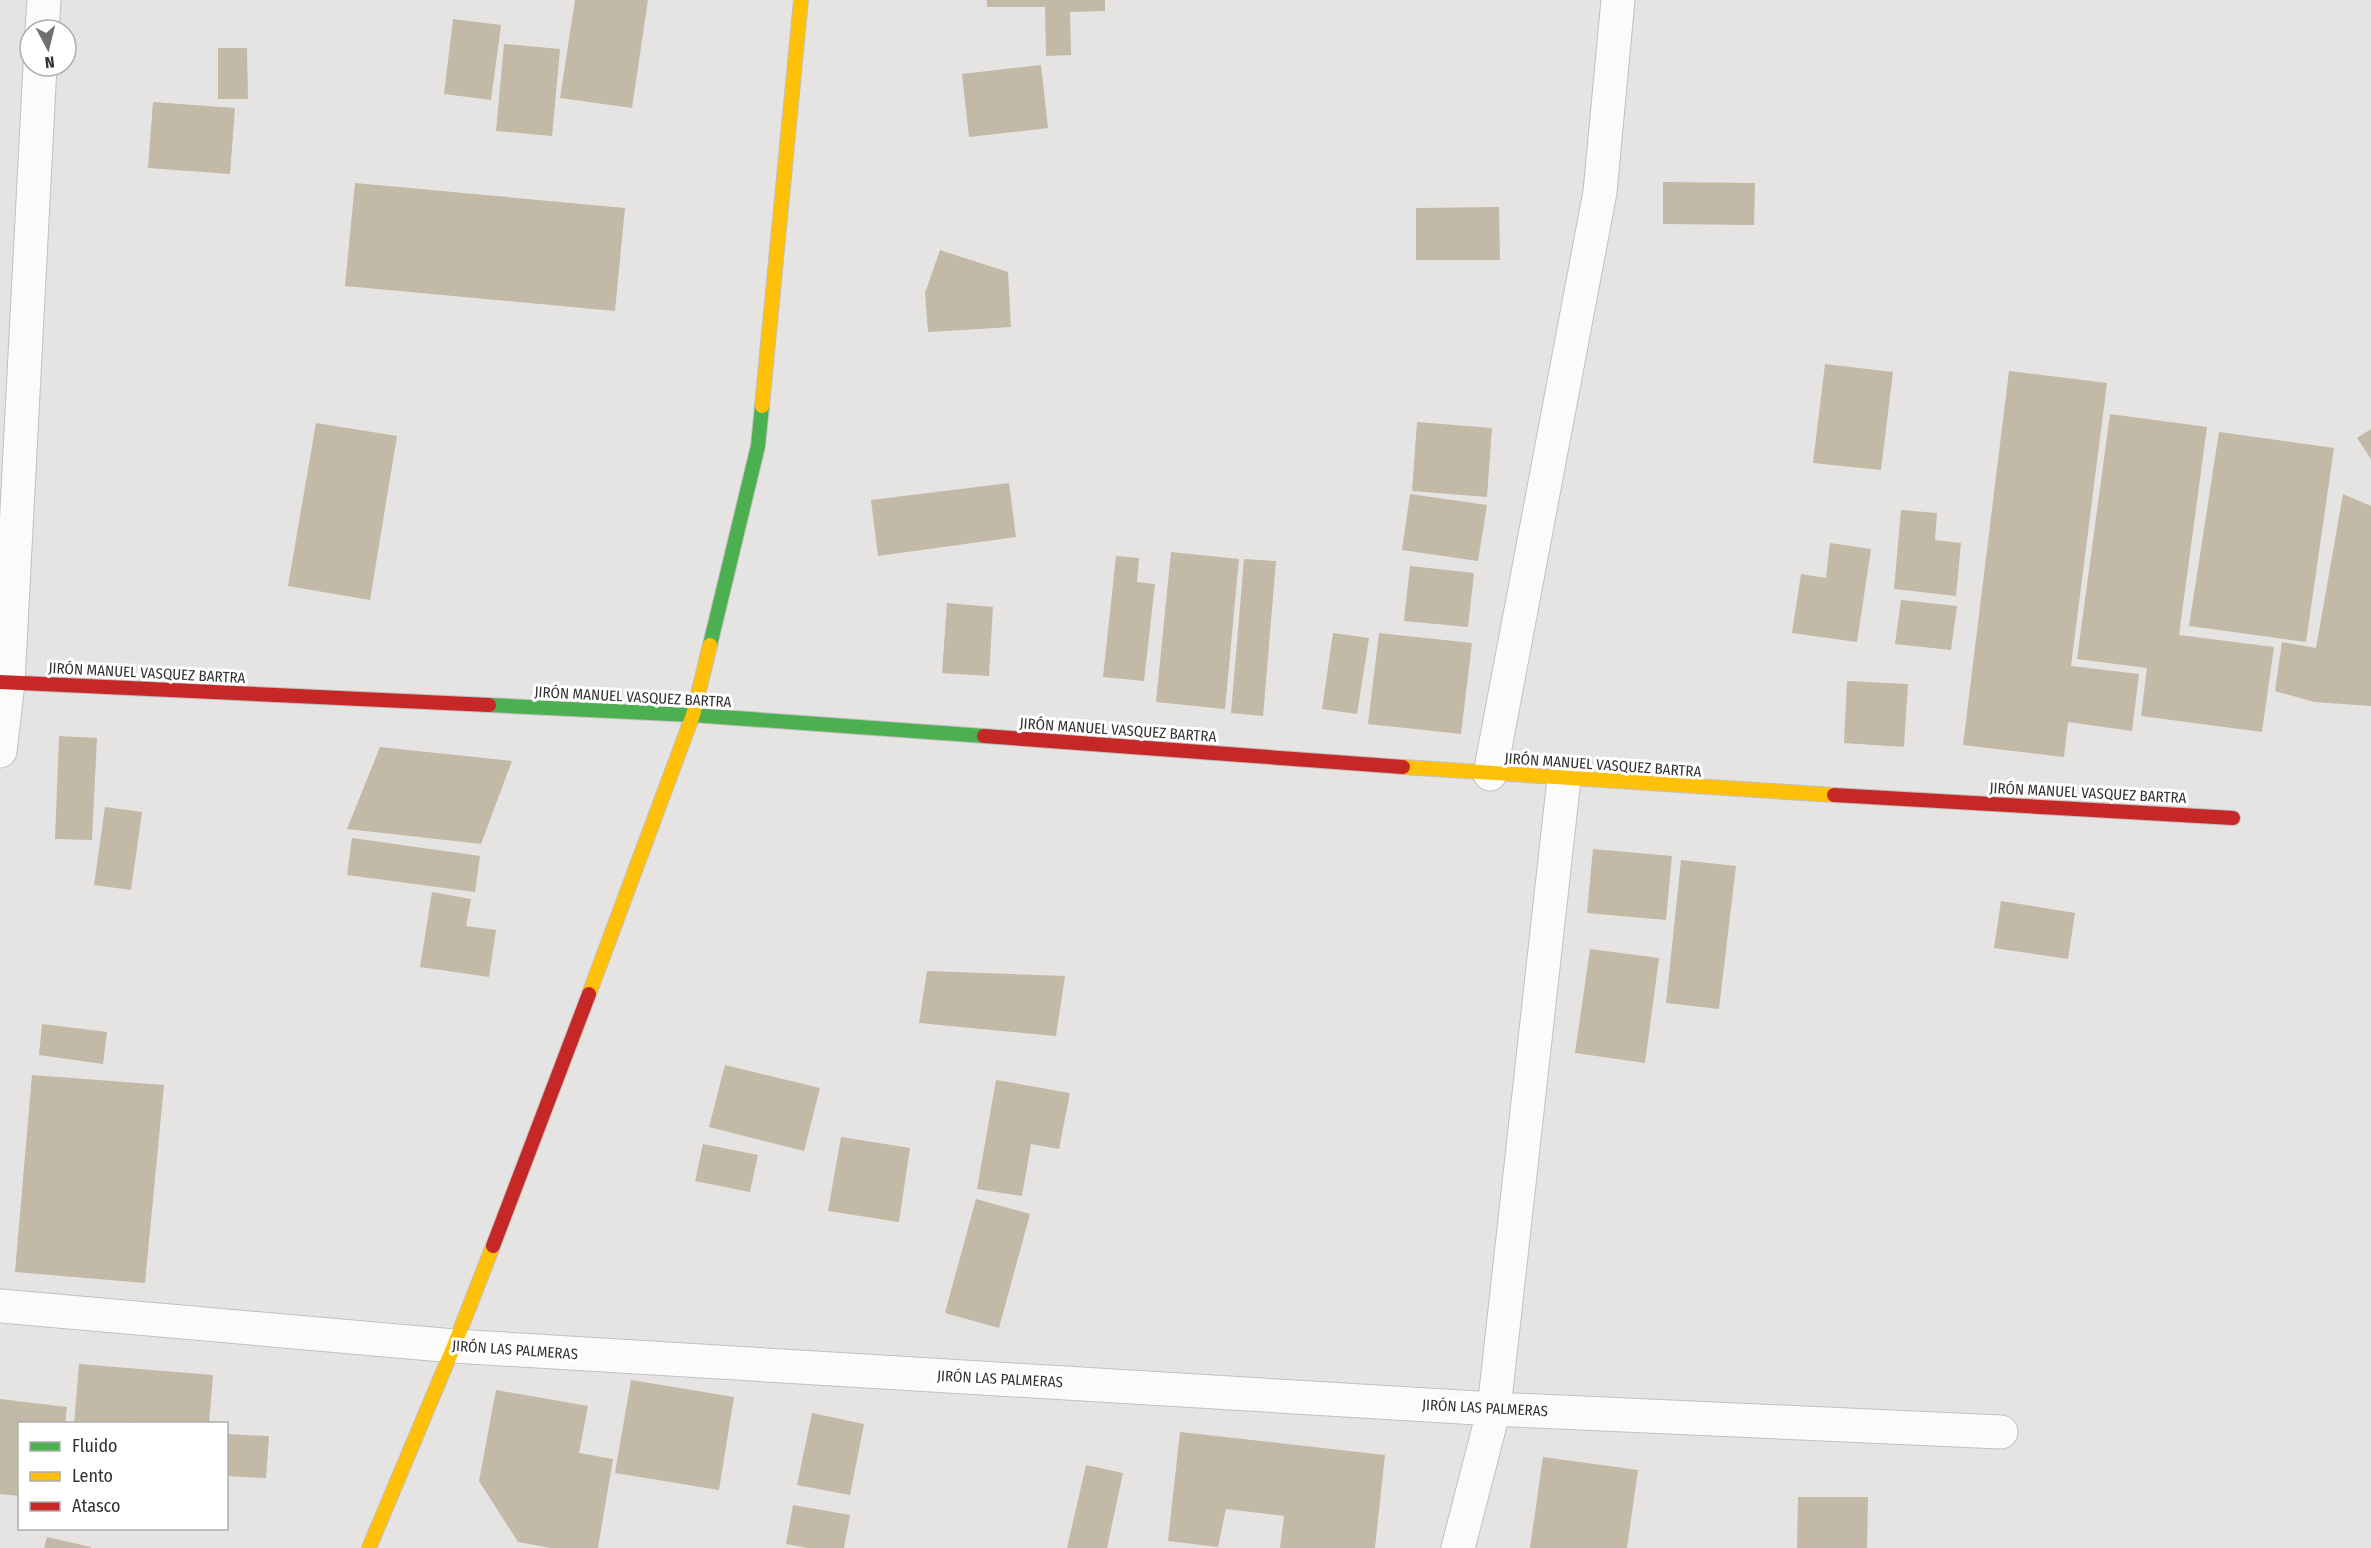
<svg xmlns="http://www.w3.org/2000/svg" width="2371" height="1548" font-family="'Fira Sans Condensed',sans-serif">
<style>
.building{fill:#c2b9a6}
.lines{fill:none;stroke-linecap:round;stroke-linejoin:round}
.street-casing{stroke:#c2c0bf;stroke-width:35}
.fast-casing{stroke:#c2c0bf;stroke-width:16}
.slow-casing{stroke:#c2c0bf;stroke-width:16}
.jam-casing{stroke:#c2c0bf;stroke-width:16}
.street{stroke:#fbfbfb;stroke-width:33}
.fast{stroke:#4caf50;stroke-width:14}
.slow{stroke:#ffc107;stroke-width:14}
.jam{stroke:#c62828;stroke-width:14}
.labels{text-anchor:middle;dominant-baseline:central;stroke-width:6;stroke-linejoin:round;paint-order:stroke}
.street-label{font-size:15px;fill:#333230;stroke:#fff}
</style>
<rect width="100%" height="100%" fill="#e6e4e2"/>
<path class="building" d="M575 0H648L632 108 560 98Z
M987 0H1105V11L1070 12 1071 55 1046 56 1045 7H987Z
M453 19 501 25 491 100 444 94Z
M504 44 560 49 552 136 496 131Z
M218 48H247L248 99H218Z
M1041 65 1048 128 969 137 962 74Z
M153 102 235 108 230 174 148 168Z
M1663 182 1755 183 1754 225 1663 224Z
M355 183 625 208 615 311 345 286Z
M1499 207 1500 260H1416V208Z
M940 250 1008 272 1011 327 928 332 925 293Z
M1825 364 1893 372 1881 470 1813 463Z
M2009 371 2107 383 2071 666 2139 674 2132 731 2068 722 2064 757 1963 745Z
M2110 414 2207 427 2179 635 2274 647 2262 732 2141 716 2147 668 2077 659Z
M1417 422 1492 428 1487 497 1412 491Z
M316 423 397 436 370 600 288 586Z
M2371 429V459L2357 438Z
M2219 432 2334 448 2306 642 2189 626Z
M1009 483 1016 537 878 556 871 500Z
M1410 494 1487 505 1478 561 1402 550Z
M2343 494 2371 506V706L2314 702 2275 691 2282 642 2316 648Z
M1901 510 1937 513 1935 540 1961 543 1956 596 1894 589Z
M1830 543 1871 549 1857 642 1792 633 1801 574 1826 578Z
M1171 552 1239 559 1225 709 1156 702Z
M1116 556 1139 558 1137 582 1155 584 1144 681 1103 677Z
M1244 559 1276 561 1263 716 1231 713Z
M1410 566 1474 573 1468 627 1404 621Z
M1901 600 1957 606 1951 650 1895 644Z
M947 603 993 607 989 676 942 673Z
M1333 633 1369 638 1357 714 1322 709Z
M1379 633 1472 643 1461 734 1368 724Z
M1847 681 1908 684 1904 747 1844 743Z
M59 736 97 738 92 840 55 839Z
M380 747 512 761 481 844 347 829Z
M105 807 142 812 131 890 94 885Z
M352 838 480 856 475 892 347 875Z
M1593 849 1672 856 1666 920 1587 913Z
M1681 860 1736 866 1719 1009 1666 1003Z
M432 892 471 899 466 926 496 930 489 977 420 967Z
M2001 901 2075 913 2068 959 1994 948Z
M1590 949 1659 958 1645 1063 1575 1053Z
M927 971 1065 976 1056 1036 919 1023Z
M42 1024 107 1032 103 1064 39 1055Z
M725 1065 820 1088 804 1151 709 1127Z
M32 1075 164 1085 145 1283 15 1272Z
M996 1080 1070 1093 1059 1149 1031 1144 1022 1196 977 1189Z
M841 1137 910 1148 899 1222 828 1211Z
M703 1144 758 1155 750 1192 695 1181Z
M976 1199 1030 1214 999 1328 945 1313Z
M79 1364 213 1375 209 1424 127 1421V1424H74Z
M631 1380 734 1397 719 1490 615 1473Z
M496 1390 588 1406 579 1453 613 1459 598 1548H551L518 1542 479 1481Z
M0 1399 67 1407 65 1424H20V1496L0 1494Z
M812 1413 864 1424 850 1495 797 1485Z
M1180 1432 1385 1455 1375 1548H1280L1284 1516 1226 1509 1218 1547 1168 1541Z
M226 1434 269 1436 266 1478 226 1476Z
M1543 1457 1638 1470 1627 1548H1530Z
M1086 1465 1123 1473 1107 1548H1067Z
M1798 1497H1868L1867 1548H1797Z
M793 1505 850 1515 844 1548H808L786 1544Z
M47 1537 91 1547V1548H44Z"/>
<g class="lines">
<g class="street-casing">
<path id="street" d="M42 30 44 0
M0 751 8 683 40 66
M1490 774 1600 192 1618 0
M0 1306 454 1346 1494 1409 2001 1432
M1458 1548 1494 1409 1564 779"/>
</g>
<g class="fast-casing">
<path id="fast" d="M710 645 758 446 762 406
M489 705 693 715 984 736"/>
</g>
<g class="slow-casing">
<path id="slow" d="M762 406 801 0
M1403 767 1834 795
M589 994 693 715 710 645
M369 1548 454 1346 493 1246"/>
</g>
<g class="jam-casing">
<path id="jam" d="M0 682 489 705
M984 736 1403 767
M1834 795 2233 818
M493 1246 589 994"/>
</g>
<use href="#street" class="street"/>
<use href="#fast" class="fast"/>
<use href="#slow" class="slow"/>
<use href="#jam" class="jam"/>
</g>
<g class="labels">
<g class="street-label">
<text transform="translate(147 673) rotate(3)">JIRÓN MANUEL VASQUEZ BARTRA</text>
<text transform="translate(633 697) rotate(3)">JIRÓN MANUEL VASQUEZ BARTRA</text>
<text transform="translate(1118 730) rotate(4)">JIRÓN MANUEL VASQUEZ BARTRA</text>
<text transform="translate(1603 765) rotate(4)">JIRÓN MANUEL VASQUEZ BARTRA</text>
<text transform="translate(2088 793) rotate(3)">JIRÓN MANUEL VASQUEZ BARTRA</text>
<text transform="translate(515 1350) rotate(4)">JIRÓN LAS PALMERAS</text>
<text transform="translate(1000 1379) rotate(3)">JIRÓN LAS PALMERAS</text>
<text transform="translate(1485 1408) rotate(3)">JIRÓN LAS PALMERAS</text>
</g>
</g>
<rect x="18" y="1422" width="210" height="108" fill="#ffffff" stroke="#adadac" stroke-width="1.5"/>
<rect x="30" y="1442" width="30" height="9" fill="#4caf50" stroke="#adadac" stroke-width="1.5"/>
<text x="72" y="1452" font-size="18" fill="#333230">Fluido</text>
<rect x="30" y="1472" width="30" height="9" fill="#ffc107" stroke="#adadac" stroke-width="1.5"/>
<text x="72" y="1482" font-size="18" fill="#333230">Lento</text>
<rect x="30" y="1502" width="30" height="9" fill="#c62828" stroke="#adadac" stroke-width="1.5"/>
<text x="72" y="1512" font-size="18" fill="#333230">Atasco</text>
<g transform="translate(48 48) rotate(173)"><circle r="28" fill="#ffffff" stroke="#adadac" stroke-width="1.5"/>
<path d="M0-4.5L10 22L0 15L-10 22Z" fill="#72706e"/>
<text y="-9" font-size="16" font-weight="bold" text-anchor="middle" fill="#333230">N</text>
</g>
</svg>
